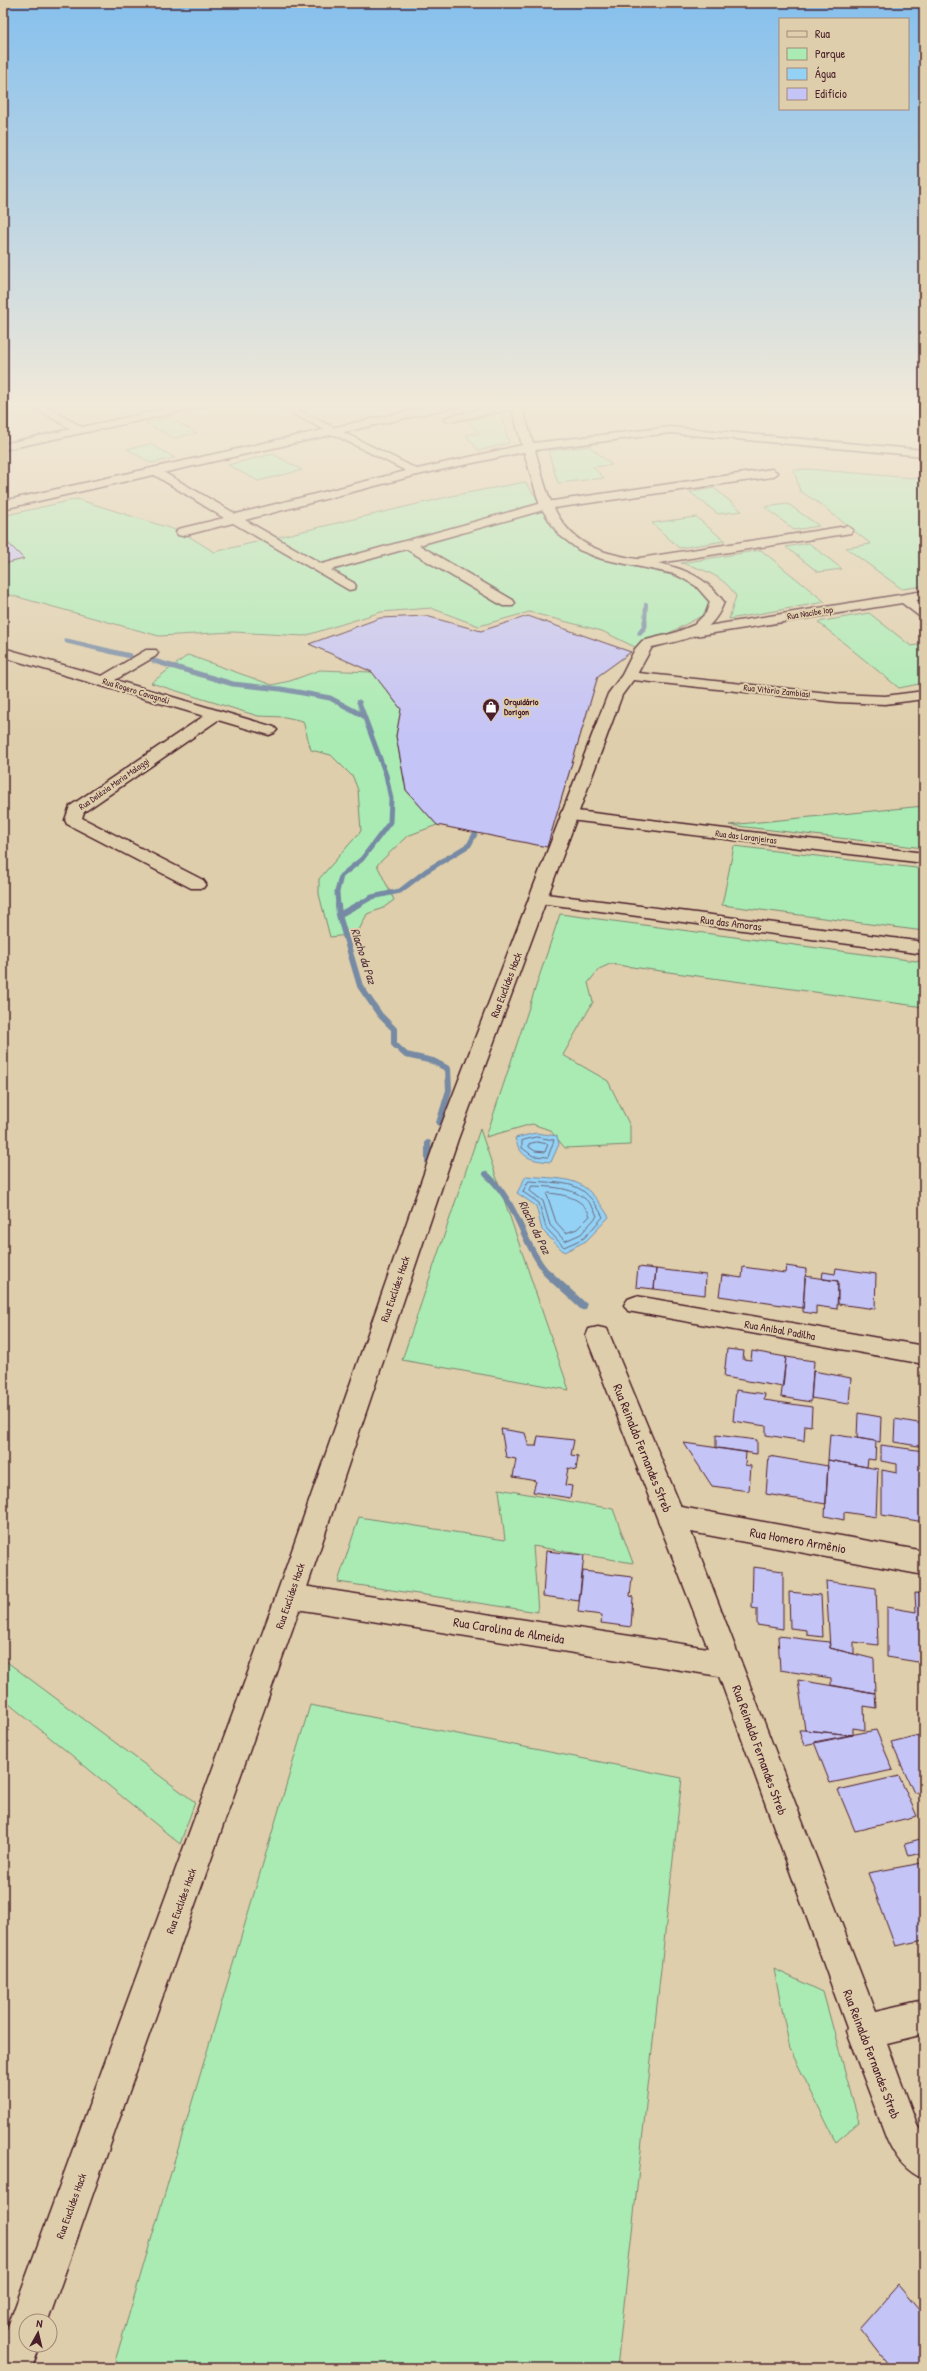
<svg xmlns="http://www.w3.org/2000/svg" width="927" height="2371" font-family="'Patrick Hand',sans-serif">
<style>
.green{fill:#aaebb4;stroke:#7a8570}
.water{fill:#94d2f5;stroke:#768aa4}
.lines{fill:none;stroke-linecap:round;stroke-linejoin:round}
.shore{stroke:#68677c;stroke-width:1}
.stream-far3{stroke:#768aa4;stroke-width:4}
.stream-far2{stroke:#768aa4;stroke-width:5}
.stream-far1{stroke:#768aa4;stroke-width:6}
.stream{stroke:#768aa4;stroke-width:8}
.building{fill:#c5c4f6;stroke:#4a1f2b}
.minor-casing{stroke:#4a1f2b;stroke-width:3}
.tertiary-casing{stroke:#4a1f2b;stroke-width:3}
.primary-casing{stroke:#4a1f2b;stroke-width:3}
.minor{fill:#dfceab;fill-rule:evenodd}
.tertiary{fill:#dfceab;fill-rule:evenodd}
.primary{fill:#dfceab;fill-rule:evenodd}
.labels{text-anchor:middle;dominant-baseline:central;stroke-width:4;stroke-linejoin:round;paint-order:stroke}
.far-street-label{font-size:9px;fill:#4a1f2b;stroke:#dfceab}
.far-poi-label{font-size:9px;font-weight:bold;fill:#4a1f2b;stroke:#dfceab;text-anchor:start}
.street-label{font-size:11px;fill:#4a1f2b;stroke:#dfceab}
.water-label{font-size:12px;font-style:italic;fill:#51313f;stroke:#dfceab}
.near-street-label{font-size:13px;fill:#4a1f2b;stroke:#dfceab}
</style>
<rect width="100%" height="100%" fill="#dfceab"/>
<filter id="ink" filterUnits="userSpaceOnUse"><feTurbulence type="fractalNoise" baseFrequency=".025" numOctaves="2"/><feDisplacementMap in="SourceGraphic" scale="8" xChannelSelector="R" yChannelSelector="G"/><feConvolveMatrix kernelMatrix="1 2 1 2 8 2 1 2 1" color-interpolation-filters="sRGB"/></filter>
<g filter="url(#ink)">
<path class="green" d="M109 403H183L131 415Z
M500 413 509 443 479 451 466 435 479 433 468 421Z
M169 418 197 433 174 438 146 423Z
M151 444 175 458 151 463 127 449Z
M589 446 612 465 593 467 604 478 558 483 548 451Z
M273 454 302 470 258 481 228 465Z
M808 469 924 479V586L902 589 846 548 871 544 820 504 800 491 794 470Z
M525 482 571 545 594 558 671 575 697 584 711 599 709 612 639 649 602 631 529 612 479 626 431 608 381 612 304 636 233 632 159 636 3 593V516L77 499 182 532 214 552 456 495Z
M714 488 742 511 718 514 690 492Z
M788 504 819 526 794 530 765 507Z
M696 517 725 541 679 548 652 523Z
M809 543 842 569 818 572 786 547Z
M761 550 825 602 729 619 736 596C724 576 703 569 681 563Z
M869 613 911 646 924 644V683L899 688 818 622Z
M188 655 272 685 290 681 320 670 372 672 401 709 396 736 406 790 437 825 407 836 377 865 394 900 383 908 367 914 357 934 330 937 319 894V879L361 831 358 790 353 777 331 755 311 750 303 721 285 717 258 716 151 683Z
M924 806V848L729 825Z
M734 846 924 869V931L722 905Z
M560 914 924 962V1007L610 964 599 969 588 983 593 1002 563 1055 608 1081 630 1126V1145L565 1148 550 1130 532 1124 486 1137Z
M480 1129 569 1390 402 1360Z
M499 1489 613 1509 633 1563 533 1546 538 1612 338 1582 359 1517 505 1540Z
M3 1659 195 1802 180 1844 3 1699Z
M310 1705 682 1778 617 2368H113Z
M774 1969 823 1992 859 2122 836 2142 790 2049Z"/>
<path class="water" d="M536 1133 557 1136 559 1144 551 1162C531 1160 521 1159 515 1138Z
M526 1176C572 1180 583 1175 609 1217L586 1241 564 1252 542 1230 536 1206 517 1193Z"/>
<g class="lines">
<path class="shore" d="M536 1137 554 1140 548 1157 533 1156 522 1148V1141Z
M537 1142 548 1144 545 1152 535 1151 529 1147V1144Z
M529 1181C568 1184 583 1179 603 1217L584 1238 564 1247 546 1228 539 1203 523 1192Z
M532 1186C559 1187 586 1188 597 1216L581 1234 565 1241 550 1225 543 1201 530 1191Z
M549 1193C566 1195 583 1198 590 1216L577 1229 566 1233 556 1222 547 1195Z"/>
<path class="stream-far3" d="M645 622 646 604"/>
<path class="stream-far2" d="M640 633 645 626V621
M67 641 130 656
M154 661 233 684 281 689 330 698 364 716
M338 906 337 892 341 876 362 859 390 822 391 799 386 775 359 702
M356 906 372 897 400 891 426 871 469 845 480 825"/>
<path class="stream-far1" d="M338 905 339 915 360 986 380 1015 394 1029V1044L406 1055 433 1061 448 1069 449 1090 439 1123
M339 915 357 905
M428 1143V1161
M486 1174C519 1204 521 1242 548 1274"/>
<path class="stream" d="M547 1273 583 1306"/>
</g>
<path class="building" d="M3 538 24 559 3 564Z
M426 616 481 631 528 616 631 652 598 676 547 847 437 825 406 790 396 736 401 709 372 672 309 644 380 618Z
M786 1266 806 1269 803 1308 719 1296 722 1275 742 1278 743 1267 785 1273Z
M638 1267 656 1269 654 1289 636 1287Z
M836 1268 876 1274 875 1309 838 1304V1281L822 1279 823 1272 835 1274Z
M656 1269 706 1275 705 1295 654 1289Z
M805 1276 838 1281 837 1309 816 1306V1314L803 1312Z
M727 1349 744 1351 743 1359 751 1360 752 1351 786 1357 783 1387 724 1377Z
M786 1357 814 1361 811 1402 781 1397Z
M813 1371 851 1378 849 1404 811 1398Z
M736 1390 765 1394 764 1400 812 1407 811 1426 805 1425 804 1441 766 1435V1426L733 1421Z
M858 1413 881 1417 880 1442 857 1438Z
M895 1419 924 1424V1447L894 1442Z
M501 1429 525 1433 529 1446H536L538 1436 574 1440 571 1455 578 1456 576 1470 568 1468 565 1485 572 1486 570 1498 533 1492 536 1481 513 1477 516 1459 506 1457Z
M830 1434 876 1441 875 1460 868 1459 867 1467 828 1460Z
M716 1435 757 1440V1454L716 1448Z
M684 1443 746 1452 745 1465 751 1466 749 1491 712 1486Z
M881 1445 924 1451V1522L882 1515V1470L897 1473V1464L881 1461Z
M769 1456 828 1466 826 1504 766 1494Z
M828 1460 878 1469 876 1517 844 1512V1520L825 1516Z
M546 1551 584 1555 579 1601 543 1596Z
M753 1567 783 1571V1629L757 1625V1609L752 1608Z
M583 1571 632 1577 630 1596 633 1597 631 1627 601 1623 602 1615 578 1612Z
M826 1581 876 1588 878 1645 854 1642V1654L830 1648Z
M789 1592 821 1595 823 1637 807 1635V1630L790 1628Z
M915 1593 924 1594V1663L887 1657V1607L916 1612Z
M778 1636 829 1642 830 1648 874 1659 875 1693 831 1685V1678L780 1670Z
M798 1680 875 1693 876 1708 864 1706 865 1730 853 1728V1735L805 1730Z
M799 1730H805L853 1735 804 1745Z
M876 1730 893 1770 830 1783 814 1742Z
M924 1734V1790L914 1793 891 1742Z
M899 1776 917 1816 855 1831 838 1790Z
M924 1838V1852L909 1856 905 1843Z
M922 1863 924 1940 895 1946 868 1873Z
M898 2285 924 2316V2368H891L860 2328Z"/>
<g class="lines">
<g class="minor-casing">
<path id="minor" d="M27 403H40L82 427 192 403H212L207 406 3 450V444L71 429Z
M271 403H285L423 472 421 474 245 520 322 564 546 502 772 469 778 473 772 477 547 509 419 545 513 600 515 603 513 606H503L406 549 331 570 354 583 356 586 354 589 349 590 233 523 182 536 178 535 176 532 178 529 224 518 148 471 150 469H158L236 514 406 471Z
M847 526 853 530 851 533 640 566 634 562 640 558Z
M924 591V599L916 600 924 606V617L919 616 902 603 695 636 688 632 695 628Z
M3 648 102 676 146 650H156L158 653 156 656 115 680 274 727 277 730 274 733 269 735 218 720 84 812 82 818 203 880 206 884 203 888H191L67 824 65 820 70 806 204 716 3 657Z
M629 672 838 694 885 696 924 691V699L885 704 838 702 624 679 622 676Z
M568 810 924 853V863L562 819 560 815 562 811Z
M538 893 924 942V954L532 902 529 898 532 894Z
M636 1296 924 1346V1364L628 1311 624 1305 628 1299Z
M598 1327 607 1329 610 1336 681 1507 924 1551V1575L691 1532 875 2011 924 2000V2034L887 2043 918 2127 924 2134V2179C906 2172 895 2157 887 2139L846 2031 847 2028 719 1676 290 1608 280 1605 276 1596 280 1587 290 1584 708 1648 586 1336 589 1329Z"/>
</g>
<g class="tertiary-casing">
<path id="tertiary" d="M510 403H531L522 407 533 443 670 427 924 450V456L670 433 535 450C543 477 548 506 567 528 606 575 683 543 724 602 711 637 684 640 652 647L636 676 622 695 458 1139 304 1596 48 2321H26V2345H40L32 2368H3V2340L276 1596 436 1139 608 694 622 675 635 649 642 641 674 633 694 625 706 613 710 602 696 586 675 574 602 559 579 550 558 534 540 506 524 452 417 475 413 474 411 472 413 470 522 445 512 409 449 422 444 419 449 416Z"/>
</g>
<g class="primary-casing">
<path id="primary" d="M444 403H464L459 406 3 509V501Z"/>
</g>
<use href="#minor" class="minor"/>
<use href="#tertiary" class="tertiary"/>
<use href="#primary" class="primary"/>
</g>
</g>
<linearGradient id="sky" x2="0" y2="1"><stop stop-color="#86c0ed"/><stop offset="0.55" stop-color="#f1e9d9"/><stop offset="1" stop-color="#f1e9d9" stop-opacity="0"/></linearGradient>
<rect width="927" height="735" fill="url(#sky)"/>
<defs>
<g id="shop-pin" transform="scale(0.9)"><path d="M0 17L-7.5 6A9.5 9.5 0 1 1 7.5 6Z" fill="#4a1f2b" stroke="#dfceab"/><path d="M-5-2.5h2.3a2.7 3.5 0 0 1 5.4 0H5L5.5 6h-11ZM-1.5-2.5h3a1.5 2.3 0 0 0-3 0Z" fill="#fff"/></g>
</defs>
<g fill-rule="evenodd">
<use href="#shop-pin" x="491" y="707"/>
</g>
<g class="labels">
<g class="far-street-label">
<text transform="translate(810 613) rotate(-9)">Rua Nacibe Iop</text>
<text transform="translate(136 691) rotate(17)">Rua Rogero Cavagnoli</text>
<text transform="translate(777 691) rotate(6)">Rua Vitório Zambiasi</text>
<text transform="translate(114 784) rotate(-35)">Rua Delézia Maria Malaggi</text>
<text transform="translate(746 837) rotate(7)">Rua das Laranjeiras</text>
</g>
<g class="far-poi-label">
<text x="504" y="702">Orquidário<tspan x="504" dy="10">Dorigon</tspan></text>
</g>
<g class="street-label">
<text transform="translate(731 923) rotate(7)">Rua das Amoras</text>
<text transform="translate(506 985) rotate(-69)">Rua Euclides Hack</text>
<text transform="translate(395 1289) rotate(-71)">Rua Euclides Hack</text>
<text transform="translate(780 1330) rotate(10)">Rua Anibal Padilha</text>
<text transform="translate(290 1596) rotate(-71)">Rua Euclides Hack</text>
<text transform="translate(181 1901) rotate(-70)">Rua Euclides Hack</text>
<text transform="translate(71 2206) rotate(-70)">Rua Euclides Hack</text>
</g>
<g class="water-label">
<text transform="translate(364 956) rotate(72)">Riacho da Paz</text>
<text transform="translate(535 1227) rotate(64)">Riacho da Paz</text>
</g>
<g class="near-street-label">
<text transform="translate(643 1448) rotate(68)">Rua Reinaldo Fernandes Streb</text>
<text transform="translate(798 1540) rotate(10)">Rua Homero Armênio</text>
<text transform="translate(509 1630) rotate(9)">Rua Carolina de Almeida</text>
<text transform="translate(760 1750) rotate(70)">Rua Reinaldo Fernandes Streb</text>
<text transform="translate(872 2054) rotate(69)">Rua Reinaldo Fernandes Streb</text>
</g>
</g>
<rect width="927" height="2371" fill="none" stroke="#dfceab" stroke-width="16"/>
<rect x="8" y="8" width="911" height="2355" fill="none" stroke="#4a1f2b" stroke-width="1.5" filter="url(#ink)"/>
<rect x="779" y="18" width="130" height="92" fill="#dfceab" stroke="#a38878"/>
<rect x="787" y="31" width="20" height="6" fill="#dfceab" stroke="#a38878"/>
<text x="815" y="38" font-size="12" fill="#4a1f2b">Rua</text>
<rect x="787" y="48" width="20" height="12" fill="#aaebb4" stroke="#a38878"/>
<text x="815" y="58" font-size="12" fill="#4a1f2b">Parque</text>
<rect x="787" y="68" width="20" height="12" fill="#94d2f5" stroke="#a38878"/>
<text x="815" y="78" font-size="12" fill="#4a1f2b">Água</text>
<rect x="787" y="88" width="20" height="12" fill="#c5c4f6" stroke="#a38878"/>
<text x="815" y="98" font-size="12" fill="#4a1f2b">Edifício</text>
<g transform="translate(38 2333) rotate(8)"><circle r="19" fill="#dfceab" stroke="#a38878"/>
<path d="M0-3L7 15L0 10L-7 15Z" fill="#4a1f2b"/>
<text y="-6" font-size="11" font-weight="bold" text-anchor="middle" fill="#4a1f2b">N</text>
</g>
</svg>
